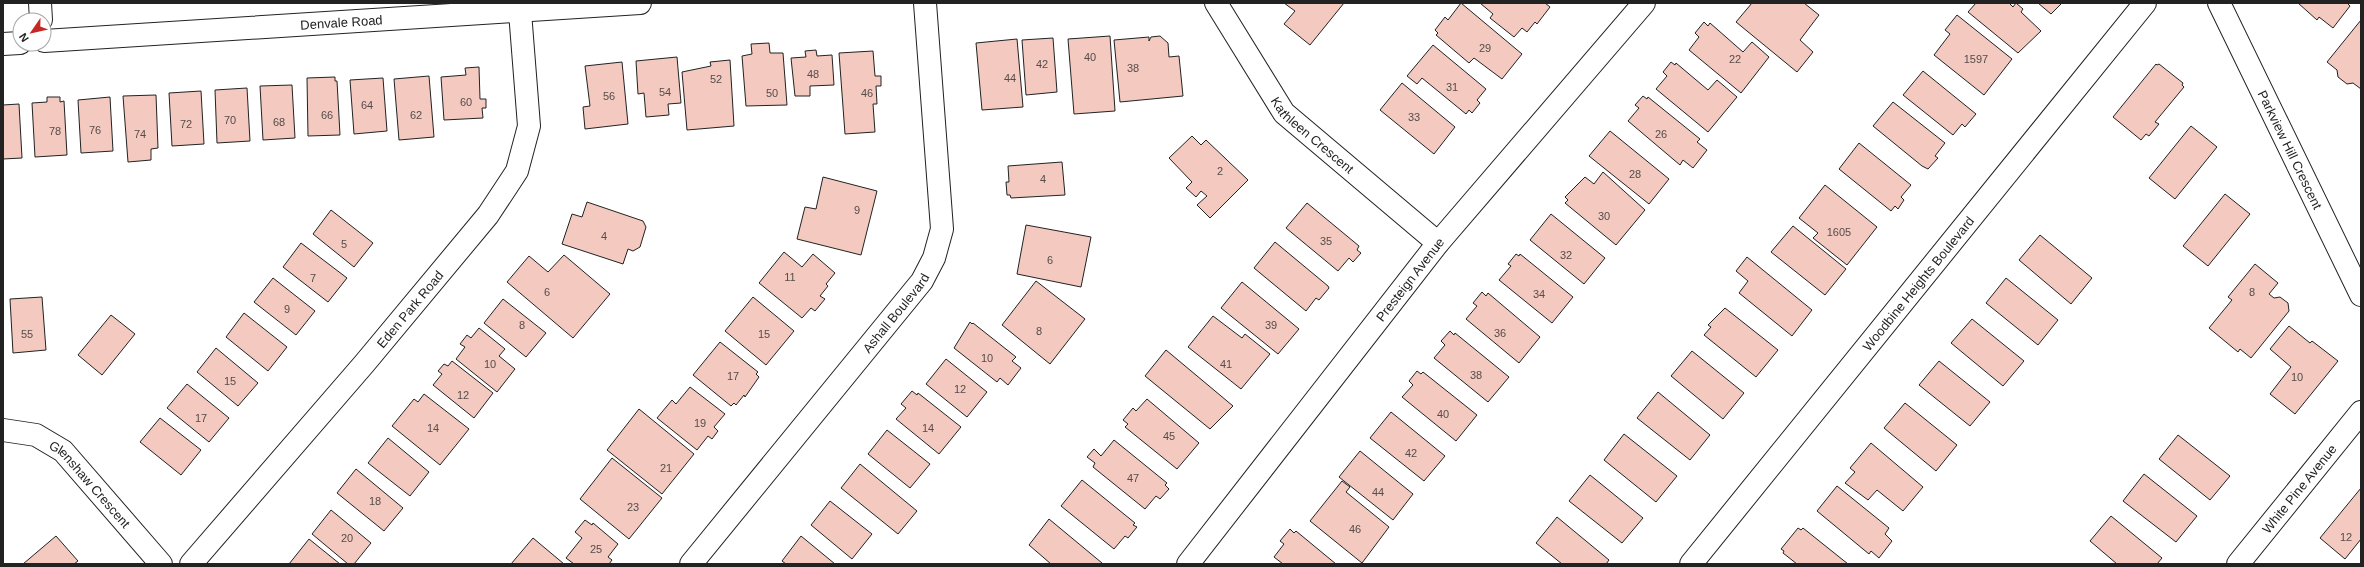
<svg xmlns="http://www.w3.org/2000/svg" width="2364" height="567" font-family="Helvetica,sans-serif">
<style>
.building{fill:#f3c9c0;stroke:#222}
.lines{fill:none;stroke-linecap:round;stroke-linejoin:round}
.minor-casing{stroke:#222;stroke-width:24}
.minor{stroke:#fff;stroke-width:22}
.labels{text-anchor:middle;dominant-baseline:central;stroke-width:3;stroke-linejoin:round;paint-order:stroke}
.number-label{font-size:11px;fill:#564c4a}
.street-label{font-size:13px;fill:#222;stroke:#fff}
</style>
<rect width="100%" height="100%" fill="#fff"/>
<path class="building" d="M1284 3H1344L1310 45 1284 24 1295 11Z
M1461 3 1522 54 1502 79 1474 58 1469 63 1436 35 1438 33 1435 30 1445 17 1448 20Z
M1480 3H1545L1550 7 1537 24 1535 22 1527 32 1522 28 1514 37 1490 18 1493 14Z
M1752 3H1804L1819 15 1800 40 1813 52 1797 72 1736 22Z
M1976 3H2009L2013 7 2016 3 2023 9 2021 12 2041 31 2018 53 1968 12Z
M2038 3H2062L2051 14Z
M2298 3H2347L2350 6 2333 28 2319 17 2317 20Z
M1957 15 2012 59 1984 95 1934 55 1950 34 1945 30Z
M2361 20V89L2353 83 2347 84 2338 77 2337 70 2327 62Z
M1704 22 1708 26 1710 23 1743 52 1752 42 1769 57 1741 93 1689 50 1699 37 1695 33Z
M1110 36 1115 111 1074 114 1068 39Z
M1160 36 1168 43 1169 57 1179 56 1183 96 1120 102 1114 40 1149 37V41L1151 37Z
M1053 38 1057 92 1026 95 1022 40Z
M1017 39 1023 107 982 110 976 43Z
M769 43 770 53H783L787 105 746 106 742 56 752 54 751 44Z
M1433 45 1486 89 1477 100 1480 103 1472 113 1469 110 1466 114 1422 78 1417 84 1407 76Z
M816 50 817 56 832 55 834 85 810 86V96H795L791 58 806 57 805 51Z
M873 51 875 76H881V86H876L877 104H873L875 132 845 134 839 53Z
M677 57 681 103 668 104 669 115 646 117 644 93 638 94 636 61Z
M730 60 734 126 687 130 682 72 711 66 710 62Z
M622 62 628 124 585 129 583 107 590 106 585 66Z
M1671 62 1675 65 1676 63 1708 90 1717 80 1737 97 1708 132 1656 89 1667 76 1663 72Z
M2156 64 2157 65 2159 64 2183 83 2182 85 2184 87 2155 122 2159 124 2149 136 2146 134 2141 140 2113 117Z
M479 67 480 99H486V108H482L483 118 444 120 441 77 466 75 465 68Z
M1923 71 1976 114 1965 127 1962 124 1953 135 1903 95Z
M429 76 434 137 399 140 394 79Z
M335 77V81H337L340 135 308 136 307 78Z
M383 78 387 131 354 134 350 80Z
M1402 83 1455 127 1434 154 1380 110Z
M292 85 295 138 263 140 260 86Z
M247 88 250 141 217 143 215 90Z
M201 91 204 144 172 146 169 93Z
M156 95 158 148 151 149V160L128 162 123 96Z
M1643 96 1647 99 1648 97 1700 139 1697 142 1707 150 1693 168 1683 160 1680 165 1628 121 1639 108 1635 105Z
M47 97H60V102L64 101 67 155 35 157 32 103 47 102Z
M110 97 113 151 81 153 78 100Z
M1893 102 1945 143 1935 156 1938 158 1928 169 1922 166 1873 126Z
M19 104 22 158 3 159V105Z
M2191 126 2217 147 2175 199 2149 178Z
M1610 131 1669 179 1649 204 1589 156Z
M1192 136 1201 145 1206 140 1248 180 1210 218 1197 205 1207 196 1201 191 1196 197 1186 188 1192 182 1169 158Z
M1859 143 1911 185 1901 197 1904 200 1898 209 1895 206 1891 211 1839 169Z
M1062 162 1065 195 1011 198 1010 195H1007L1006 182H1009L1008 166Z
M1603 172 1645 210 1616 245 1565 203 1568 200 1565 197 1585 177 1594 184Z
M823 177 877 191 861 255 797 239 805 207 816 209Z
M1825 185 1877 227 1847 265 1813 238 1818 233 1799 218Z
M2225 194 2250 214 2208 266 2183 246Z
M587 202 643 221 646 227 640 247 633 251 628 249 623 264 562 244 572 214 582 217Z
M1307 203 1359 246 1357 250 1361 253 1353 262 1349 258 1338 271 1286 228Z
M331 210 373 243 354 267 313 234Z
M1551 214 1605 258 1584 284 1530 240Z
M1026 225 1091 237 1081 287 1017 274Z
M1793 226 1846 269 1825 295 1771 252Z
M2040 235 2092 278 2071 304 2019 260Z
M1275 242 1328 286 1329 288 1319 300 1316 298 1306 311 1254 268Z
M301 243 347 278 328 302 283 267Z
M784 252 802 267 813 254 835 273 826 284 828 286 820 296 825 299 815 311 811 308 802 318 759 283Z
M1516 254 1519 256 1520 254 1573 297 1552 323 1499 280 1511 266 1508 264Z
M564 255 610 294 573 338 507 282 529 256 548 272Z
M1747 257 1812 310 1792 336 1739 293 1748 281 1736 271Z
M2255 264 2278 283 2269 294 2274 298 2280 297 2288 303 2289 311 2251 358 2240 349 2238 352 2209 328 2232 300 2228 297Z
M273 278 315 311 296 335 254 302Z
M2006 278 2058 320 2038 345 1986 303Z
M1036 281 1085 319 1050 364 1002 325Z
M1242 282 1299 329 1278 354 1221 308Z
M1482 292 1486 296 1488 293 1540 337 1519 363 1466 319 1477 306 1473 303Z
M42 297 46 350 13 353 10 299Z
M753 297 794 331 766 365 725 331Z
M503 299 546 333 526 357 484 323Z
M1725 308 1778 350 1756 377 1704 335 1711 327 1708 325Z
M244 313 287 347 268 371 226 337Z
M111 315 135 334 102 375 78 355Z
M1213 316 1242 338 1245 334 1270 354 1241 389 1188 347Z
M1972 319 2024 361 2003 386 1951 343Z
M970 322 972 324 973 323 1016 357 1012 361 1021 368 1008 385 1000 378 997 382 954 348Z
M2289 326 2310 343 2312 341 2338 361 2295 414 2270 394 2291 367 2270 349Z
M479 328 505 349 499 356 515 369 497 392 456 359 465 347 460 344 467 335 471 338Z
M1450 331 1454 335 1455 333 1509 377 1488 402 1434 358 1445 345 1441 341Z
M720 342 758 372 756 374 759 377 745 397 744 395 736 405 734 403 731 406 693 375Z
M216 348 258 383 238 406 197 372Z
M1166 350 1233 406 1210 429 1145 376Z
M1692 351 1744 393 1723 419 1671 376Z
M946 359 987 392 967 417 926 384Z
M452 361 493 393 474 418 433 385 442 374 438 371 444 364 448 366Z
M1939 361 1990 402 1970 426 1919 385Z
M1417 371 1421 374 1423 372 1477 415 1456 441 1402 397 1413 385 1409 381Z
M187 384 229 418 209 442 167 408Z
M690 387 725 414 714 427 718 431 712 439 708 436 697 450 657 418 672 400 676 404Z
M912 391 917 395 918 393 961 427 939 454 896 419 906 408 901 404Z
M1658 392 1710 435 1690 460 1637 418Z
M424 394 469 429 440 465 392 426 414 399 418 402Z
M1147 399 1199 443 1177 469 1125 427 1128 424 1123 420 1133 408 1136 411Z
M1905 403 1957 445 1936 471 1884 428Z
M639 409 694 454 662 494 607 450Z
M1391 412 1445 456 1424 481 1370 438Z
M160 418 201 450 181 475 140 442Z
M887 430 930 464 910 488 868 454Z
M1624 434 1677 476 1656 502 1604 460Z
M2178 435 2230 476 2210 500 2159 459Z
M388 438 429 472 410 496 368 463Z
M1114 440 1167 483 1165 485 1169 489 1160 499 1156 496 1145 509 1093 467 1095 463 1087 457 1094 449 1101 456Z
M1871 443 1923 487 1903 511 1877 490 1868 500 1845 483 1855 472 1850 468Z
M1360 451 1413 494 1393 520 1339 477Z
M612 458 662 498 629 539 580 499Z
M860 464 917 511 898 534 841 488Z
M356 469 403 508 384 531 337 493Z
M2144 474 2197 516 2176 542 2123 501Z
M1590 475 1643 518 1622 543 1569 501Z
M1082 480 1135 523 1133 525 1137 527 1128 538 1125 536 1114 549 1061 506Z
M1342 481 1350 487 1346 492 1389 527 1362 563 1310 521Z
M1837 486 1889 528 1885 534 1892 541 1879 558 1871 551 1869 554 1817 511Z
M2361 488V539L2345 559 2320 538Z
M830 501 872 534 852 559 811 525Z
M331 510 371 543 354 564H348L312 534Z
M2111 516 2162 558 2157 564H2117L2090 541Z
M1557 517 1609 560 1606 564H1562L1536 543Z
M1049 519 1102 563 1101 564H1051L1029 545Z
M585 520 592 525 593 523 618 544 608 557 612 560 609 564H574L566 558 582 538 575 532Z
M1798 528 1801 530 1803 528 1848 564H1797L1783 553 1784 551 1781 549Z
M1290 529 1294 533 1296 531 1336 564H1283L1274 557 1284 544 1280 541Z
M56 536 78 561 74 564H23Z
M801 536 835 564H786L782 561Z
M533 538 564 564H511Z
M309 539 340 564H289Z"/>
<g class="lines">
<g class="minor-casing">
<g id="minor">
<path d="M40 3 41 20"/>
<path id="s1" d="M1216 3 1284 113 1438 243"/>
<path id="s2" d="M2219 3 2361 295"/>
<path id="s3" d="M44 41 640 3"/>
<path d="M3 44 20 43"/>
<path id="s4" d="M3 430 36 435 63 451 161 564"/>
<path id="s5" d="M191 564 364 364 488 215 517 171 529 126 520 12"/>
<path id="s6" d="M691 564 922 281 934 258 942 229 925 3"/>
<path id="s7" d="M1188 564 1438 243 1644 3"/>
<path id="s8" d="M1691 564 2145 3"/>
<path id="s9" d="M2238 564 2361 412"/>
</g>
</g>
<use href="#minor" class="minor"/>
</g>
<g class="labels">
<g class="number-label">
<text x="1485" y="48">29</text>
<text x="1090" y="57">40</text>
<text x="1735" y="59">22</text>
<text x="1976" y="59">1597</text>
<text x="1042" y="64">42</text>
<text x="1133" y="68">38</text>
<text x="813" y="74">48</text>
<text x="1010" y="78">44</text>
<text x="716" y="79">52</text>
<text x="1452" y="87">31</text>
<text x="665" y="92">54</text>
<text x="772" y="93">50</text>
<text x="867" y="93">46</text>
<text x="609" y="96">56</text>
<text x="466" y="102">60</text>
<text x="367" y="105">64</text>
<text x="327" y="115">66</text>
<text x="416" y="115">62</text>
<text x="1414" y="117">33</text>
<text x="230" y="120">70</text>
<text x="279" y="122">68</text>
<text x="186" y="124">72</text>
<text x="95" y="130">76</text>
<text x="55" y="131">78</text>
<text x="140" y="134">74</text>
<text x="1661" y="134">26</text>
<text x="1220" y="171">2</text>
<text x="1635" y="174">28</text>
<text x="1043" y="179">4</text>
<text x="857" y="210">9</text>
<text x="1604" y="216">30</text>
<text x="1839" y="232">1605</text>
<text x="604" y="236">4</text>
<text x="1326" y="241">35</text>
<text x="344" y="244">5</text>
<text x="1566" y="255">32</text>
<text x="1050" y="260">6</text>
<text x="790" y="277">11</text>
<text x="313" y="278">7</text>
<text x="547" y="292">6</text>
<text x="2252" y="292">8</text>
<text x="1539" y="294">34</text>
<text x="287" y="309">9</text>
<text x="522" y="325">8</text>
<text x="1271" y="325">39</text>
<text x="1039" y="331">8</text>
<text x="1500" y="333">36</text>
<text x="27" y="334">55</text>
<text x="764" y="334">15</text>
<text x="987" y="358">10</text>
<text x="490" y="364">10</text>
<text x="1226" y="364">41</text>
<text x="1476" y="375">38</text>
<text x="733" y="376">17</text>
<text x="2297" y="377">10</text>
<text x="230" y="381">15</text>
<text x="960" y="389">12</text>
<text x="463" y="395">12</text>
<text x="1443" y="414">40</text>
<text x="201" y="418">17</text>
<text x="700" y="423">19</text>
<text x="433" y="428">14</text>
<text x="928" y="428">14</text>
<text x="1169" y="436">45</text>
<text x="1411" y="453">42</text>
<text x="666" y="468">21</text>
<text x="1133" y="478">47</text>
<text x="1378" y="492">44</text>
<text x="375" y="501">18</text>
<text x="633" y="507">23</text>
<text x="1355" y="529">46</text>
<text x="2346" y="537">12</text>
<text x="347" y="538">20</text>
<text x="596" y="549">25</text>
</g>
<g class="street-label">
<text stroke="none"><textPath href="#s3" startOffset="298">Denvale Road</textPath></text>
<text stroke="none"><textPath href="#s1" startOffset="165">Kathleen Crescent</textPath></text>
<text stroke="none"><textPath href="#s2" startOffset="163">Parkview Hill Crescent</textPath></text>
<text stroke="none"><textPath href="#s7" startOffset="361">Presteign Avenue</textPath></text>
<text stroke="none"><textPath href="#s8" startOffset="361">Woodbine Heights Boulevard</textPath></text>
<text stroke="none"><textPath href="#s5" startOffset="336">Eden Park Road</textPath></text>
<text stroke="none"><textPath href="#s6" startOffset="324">Ashall Boulevard</textPath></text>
<text stroke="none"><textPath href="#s4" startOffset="107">Glenshaw Crescent</textPath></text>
<text stroke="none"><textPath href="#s9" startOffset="97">White Pine Avenue</textPath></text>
</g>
</g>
<rect width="2364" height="567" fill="none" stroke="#222222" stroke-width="8"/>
<g transform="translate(32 32) rotate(236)"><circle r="19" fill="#ffffff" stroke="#a7a7a7"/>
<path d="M0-3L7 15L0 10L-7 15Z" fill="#c62828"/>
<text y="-6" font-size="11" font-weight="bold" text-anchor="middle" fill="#222222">N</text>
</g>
</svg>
